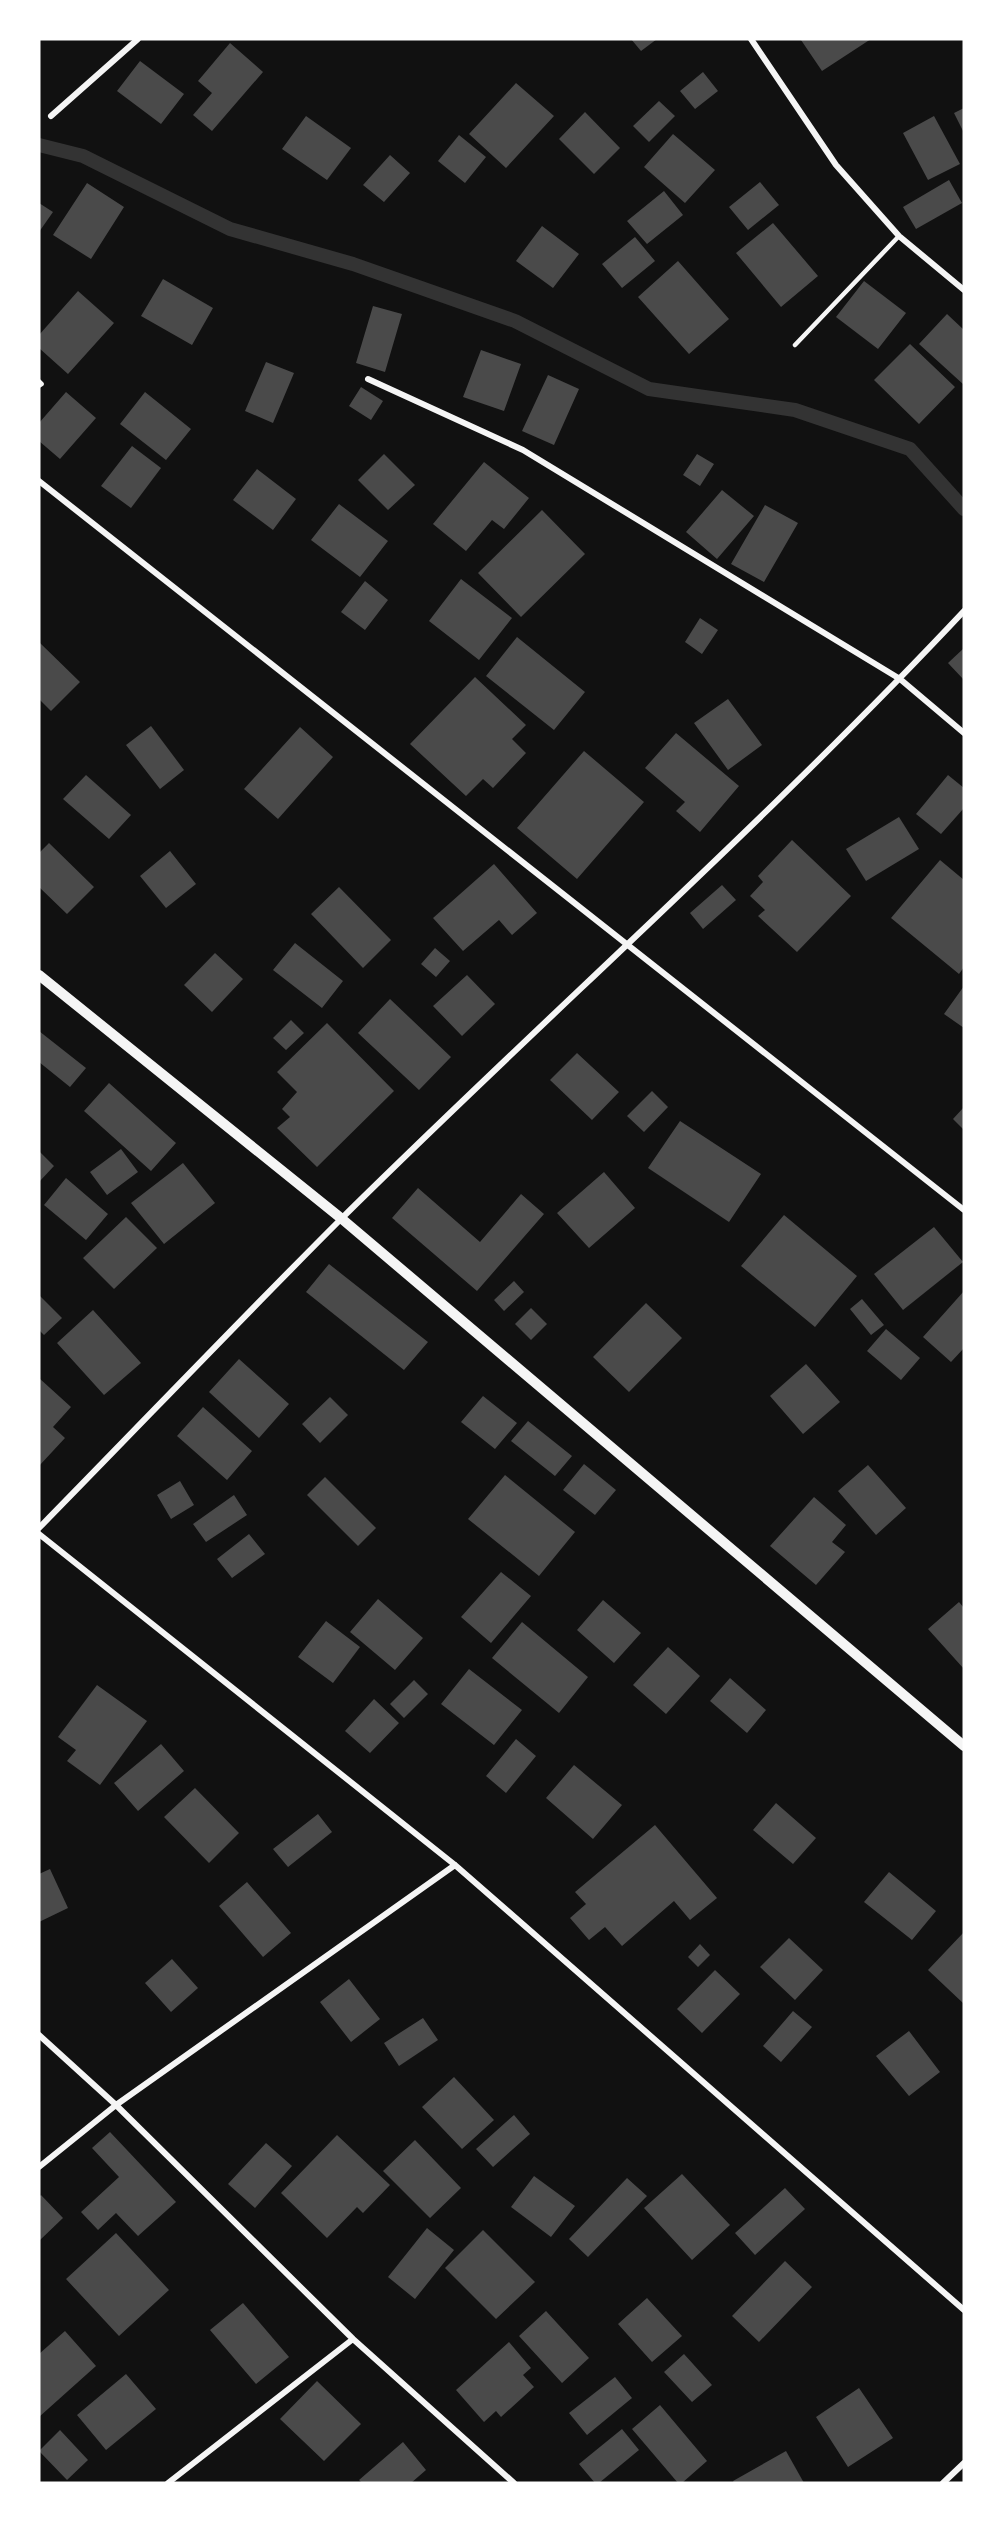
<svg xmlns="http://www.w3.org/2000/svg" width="1003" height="2522" font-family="'Golos Text',sans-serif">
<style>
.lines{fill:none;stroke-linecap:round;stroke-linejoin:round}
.stream{stroke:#333;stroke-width:14}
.building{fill:#4a4a4a}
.path{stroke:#f5f5f5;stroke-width:4}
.service{stroke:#f5f5f5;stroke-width:4.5}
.minor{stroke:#f5f5f5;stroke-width:6}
.tertiary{stroke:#f5f5f5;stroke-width:10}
</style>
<rect width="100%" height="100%" fill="#111"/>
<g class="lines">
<path class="stream" d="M39 145 83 156 230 229 353 264 515 321 649 389 795 410 910 449 964 509"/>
</g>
<path class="building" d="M631 39H657L641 51Z
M803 39H871L822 71 801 40Z
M230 43 263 72 212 131 193 115 212 93 198 81Z
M140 61 184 94 161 124 117 91Z
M703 72 718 91 695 109 680 91Z
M516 83 554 116 506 168 469 134Z
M659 101 675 116 649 142 633 126Z
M964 108V133L954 113Z
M585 112 620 148 594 174 559 139Z
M306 116 351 148 327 180 282 149Z
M934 116 960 164 928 180 903 133Z
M673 134 715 170 685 203 644 167Z
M459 135 486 157 465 183 438 161Z
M390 155 410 173 384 202 363 185Z
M949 180 962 203 916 229 903 207Z
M760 182 779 205 748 230 729 207Z
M87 183 124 207 91 259 53 235Z
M664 191 683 215 647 244 627 221Z
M39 203 53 212 39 232Z
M773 223 818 276 781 307 736 253Z
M542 226 579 254 553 288 516 261Z
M635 237 655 261 622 288 602 264Z
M678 261 729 319 689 354 638 297Z
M163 279 213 308 192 345 141 316Z
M864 281 906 313 878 349 836 317Z
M78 291 114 323 68 374 39 348V335Z
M373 306 402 314 385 372 356 363Z
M947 314 964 330V385L919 344Z
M910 344 955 387 919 424 874 380Z
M481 350 521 364 504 411 463 397Z
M266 362 294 373 273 423 245 411Z
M548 375 579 389 554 445 522 431Z
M361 387 383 401 371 420 349 406Z
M66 392 96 418 60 459 39 441V423Z
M145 392 191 429 166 460 120 424Z
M132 446 161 468 131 508 101 486Z
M384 454 415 485 388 510 358 480Z
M697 454 714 464 700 486 683 475Z
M484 462 529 498 504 529 492 520 466 551 433 524Z
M257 469 296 499 273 530 233 500Z
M722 490 754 516 717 559 686 532Z
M339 504 388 541 360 577 311 540Z
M765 505 798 523 764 582 731 564Z
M542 510 585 554 521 617 478 573Z
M461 579 512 618 479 660 429 621Z
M365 581 388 600 365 630 341 612Z
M700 618 718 630 702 654 685 642Z
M517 637 585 692 554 730 486 676Z
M39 642 80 682 51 711 39 699Z
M964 648V680L948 663Z
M475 677 526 725 512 739 526 753 493 788 483 779 466 796 410 744Z
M728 699 762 745 728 770 694 723Z
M151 726 184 770 160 789 126 745Z
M300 727 333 757 278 819 244 789Z
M676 733 739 786 700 832 676 811 685 802 645 768Z
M584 751 644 802 577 879 517 828Z
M86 775 131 815 109 839 63 799Z
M948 775 964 788V808L941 834 916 814Z
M899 817 919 849 866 881 846 849Z
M792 840 851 896 797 952 758 916 765 910 750 896 763 882 758 876Z
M49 843 94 887 67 914 39 887V853Z
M170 851 196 884 166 908 140 876Z
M940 860 964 880V967L959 974 891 918Z
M494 864 537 913 512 935 499 920 463 951 433 918Z
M722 885 736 900 703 929 690 913Z
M339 887 391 940 363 968 311 914Z
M295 943 343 981 322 1008 273 970Z
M435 948 450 961 436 977 421 964Z
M215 953 243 979 212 1012 184 985Z
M467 975 495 1004 462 1036 433 1006Z
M964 986V1028L944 1014Z
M390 999 451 1057 419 1090 358 1033Z
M291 1020 304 1033 286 1050 273 1038Z
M327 1023 394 1091 317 1167 277 1128 290 1117 282 1109 297 1092 277 1072Z
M39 1031 86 1068 70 1087 39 1062Z
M577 1053 619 1092 592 1120 550 1080Z
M109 1083 176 1143 151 1171 84 1111Z
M652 1091 668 1107 644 1132 627 1116Z
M964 1107V1130L953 1119Z
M680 1121 761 1174 729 1222 648 1168Z
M121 1149 138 1172 107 1195 90 1172Z
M39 1151 54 1166 39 1182Z
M183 1163 215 1203 164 1244 131 1203Z
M604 1172 635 1208 589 1248 557 1213Z
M66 1178 108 1214 86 1240 44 1205Z
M418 1188 480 1242 521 1194 544 1214 477 1291 392 1218Z
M784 1215 857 1276 815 1327 741 1266Z
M126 1217 157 1248 114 1289 83 1258Z
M934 1227 963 1262 903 1310 874 1274Z
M329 1264 428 1342 404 1370 306 1292Z
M514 1281 524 1292 504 1311 494 1300Z
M964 1291V1348L951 1362 923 1337Z
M39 1295 62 1318 44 1335 39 1330Z
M862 1299 884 1325 871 1335 850 1309Z
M646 1303 682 1338 629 1392 593 1357Z
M531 1308 547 1324 531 1340 515 1324Z
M93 1310 141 1363 104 1395 57 1343Z
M886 1329 920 1358 901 1380 867 1351Z
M239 1359 289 1404 259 1438 209 1392Z
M806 1364 840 1402 803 1434 770 1396Z
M39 1378 71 1407 53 1427 65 1438 39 1466Z
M483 1396 517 1423 495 1449 461 1422Z
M330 1397 348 1415 320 1443 302 1424Z
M203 1407 252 1451 227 1480 177 1436Z
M528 1421 572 1456 555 1476 511 1441Z
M584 1464 616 1490 595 1515 563 1490Z
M868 1465 906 1508 876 1535 838 1491Z
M505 1475 575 1532 539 1576 468 1519Z
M325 1477 376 1528 358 1546 307 1495Z
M180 1481 194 1505 171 1519 157 1495Z
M234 1495 247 1515 206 1542 193 1524Z
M814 1497 846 1525 832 1542 845 1552 816 1585 770 1546Z
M249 1534 265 1554 232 1578 217 1559Z
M501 1572 531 1596 491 1643 461 1617Z
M378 1599 423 1638 395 1670 350 1632Z
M603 1600 641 1633 614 1663 577 1630Z
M959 1602 964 1608V1669L928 1629Z
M326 1621 360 1647 333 1683 298 1657Z
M522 1622 588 1677 559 1713 492 1658Z
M668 1647 700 1676 666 1714 633 1685Z
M469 1669 522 1710 494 1745 441 1704Z
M730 1678 766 1710 747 1733 710 1701Z
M414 1680 428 1694 404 1718 390 1704Z
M97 1685 147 1721 100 1785 67 1761 76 1750 58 1737Z
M374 1699 399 1723 370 1753 345 1731Z
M516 1739 536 1756 506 1793 486 1776Z
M161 1744 184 1771 138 1811 114 1783Z
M574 1765 622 1805 593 1839 546 1798Z
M195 1788 239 1833 209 1863 164 1817Z
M776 1803 816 1838 793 1864 753 1830Z
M318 1814 332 1832 288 1867 273 1849Z
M655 1825 717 1898 690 1920 674 1901 622 1946 605 1927 589 1940 570 1918 586 1904 575 1892Z
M50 1869 68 1908 39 1922V1874Z
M889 1872 936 1911 912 1940 864 1902Z
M247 1882 291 1933 263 1957 219 1906Z
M964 1932V2004L928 1970Z
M789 1938 823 1970 795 2000 760 1967Z
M700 1944 710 1955 698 1967 688 1957Z
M172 1959 198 1988 171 2012 145 1983Z
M715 1970 740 1994 702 2033 677 2009Z
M349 1979 380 2019 351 2042 320 2002Z
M793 2011 812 2027 781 2062 763 2046Z
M423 2018 438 2040 399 2066 384 2043Z
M909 2031 940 2072 909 2096 876 2056Z
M454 2077 494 2120 462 2149 422 2107Z
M514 2115 530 2134 493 2167 476 2149Z
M110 2132 176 2202 138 2236 116 2213 98 2230 81 2212 119 2177 92 2148Z
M337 2135 390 2185 363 2213 357 2207 327 2238 281 2193Z
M415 2140 461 2188 430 2218 383 2171Z
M266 2143 292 2166 255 2208 228 2184Z
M682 2174 730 2225 692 2260 644 2208Z
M534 2176 575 2206 551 2237 511 2207Z
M627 2178 647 2196 588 2257 569 2239Z
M785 2188 805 2209 755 2255 735 2233Z
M41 2195 63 2218 39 2241V2197Z
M427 2228 454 2250 415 2299 388 2277Z
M483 2230 535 2282 496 2319 445 2268Z
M116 2233 169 2290 119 2336 66 2279Z
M785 2261 812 2287 759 2342 732 2316Z
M647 2298 682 2336 652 2362 618 2324Z
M243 2303 289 2357 256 2384 210 2330Z
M546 2311 589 2358 562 2383 519 2336Z
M65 2331 96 2366 39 2417V2354Z
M509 2342 531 2368 523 2375 534 2387 501 2417 496 2411 484 2422 456 2390Z
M684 2354 712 2385 692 2402 664 2372Z
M126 2374 156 2409 106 2450 77 2415Z
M615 2377 632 2398 587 2435 569 2413Z
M317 2381 361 2424 324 2461 280 2419Z
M859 2388 893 2438 848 2467 816 2417Z
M660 2405 707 2461 682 2483H678L632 2429Z
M622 2429 639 2450 599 2483H595L579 2464Z
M60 2430 88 2460 67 2480 39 2451Z
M403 2442 426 2470 411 2483H362L359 2480Z
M786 2451 804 2483H734L733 2481Z"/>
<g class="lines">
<path class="path" d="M39 381 42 384 39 386"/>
<path class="service" d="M795 345 899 236"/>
<path class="minor" d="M751 39 836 165 899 236 964 290
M51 116 138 39
M368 379 523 450 900 679 964 733
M39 481 964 1210
M39 1528C140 1425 239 1321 341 1219 547 1015 765 823 964 611
M39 1534 455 1865 964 2310
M39 2035 116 2105 353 2339 514 2483
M39 2167 116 2105 455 1865
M168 2483 353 2339
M943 2483 964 2463"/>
<path class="tertiary" d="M39 975 342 1219 964 1746"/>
</g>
<rect width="1003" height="2522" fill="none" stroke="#ffffff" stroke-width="81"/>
</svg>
